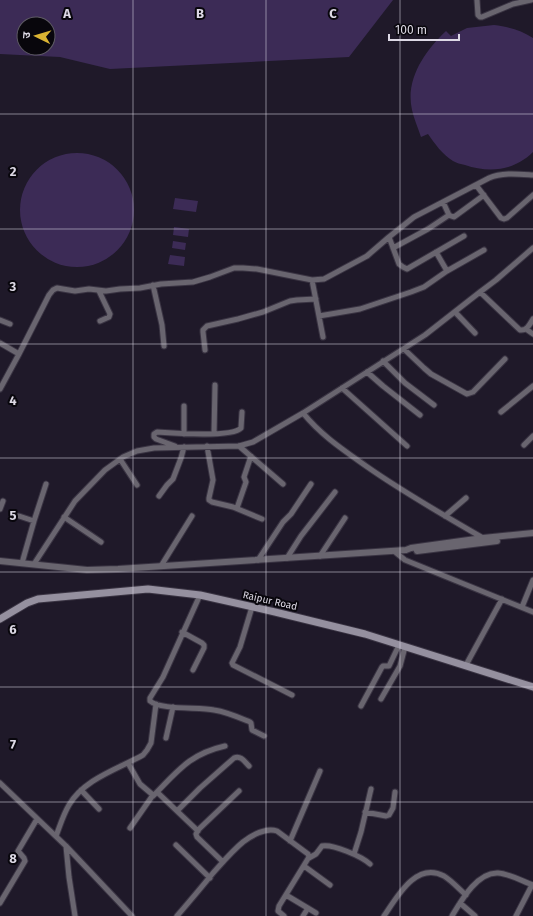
<svg xmlns="http://www.w3.org/2000/svg" width="533" height="916" font-family="'Fira Sans','Noto Sans Devanagari',sans-serif">
<style>
.green{fill:#3c2b56;fill-rule:evenodd}
.lines{fill:none;stroke-linecap:round;stroke-linejoin:round}
.minor-casing{stroke:#3a3443;stroke-width:7}
.tertiary-casing{stroke:#3a3443;stroke-width:8}
.secondary-casing{stroke:#3a3443;stroke-width:9}
.minor{stroke:#69656f;stroke-width:5}
.tertiary{stroke:#69656f;stroke-width:6}
.secondary{stroke:#95909f;stroke-width:7}
.grid{fill:none;stroke:#ddd9e5;stroke-width:1;stroke-opacity:0.55}
.labels{text-anchor:middle;dominant-baseline:central;stroke-width:4;stroke-linejoin:round;paint-order:stroke}
.street-label{font-size:10px;fill:#ddd9e5;stroke:#08060c}
.grid-label{font-size:13px;text-anchor:middle;font-weight:bold;fill:#ddd9e5;stroke:#08060c;stroke-width:4;stroke-linejoin:round;paint-order:stroke}
</style>
<rect width="100%" height="100%" fill="#1f1929"/>
<path class="green" d="M0 0H393L349 57 110 69 60 57 0 54ZM24 24H48V48H24Z
M494 25C509 27 521 30 533 38V152C514 171 489 173 465 165 461 164 456 163 453 161 442 154 435 144 428 134L421 137C418 128 414 119 412 110 405 79 425 51 446 31L451 36 467 28Z
M20 210a57 57 0 1 1 114 0a57 57 0 1 1-114 0Z
M175 198 198 201 196 212 173 209Z
M174 227 189 229 188 237 173 235Z
M173 241 186 243 185 250 172 248Z
M170 255 185 257 184 266 168 264Z"/>
<g class="lines">
<g class="minor-casing">
<path id="minor" d="M477 0 478 15 480 17H482L513 4 531 0
M476 185 501 218 504 219 507 218 533 195
M443 202 449 215 451 216 454 217 484 195
M389 237 399 264 403 267 407 269 464 236
M393 248 428 229 449 215
M436 252 447 271
M312 280 323 337
M153 285 162 325 164 346
M99 291 110 314 109 317 100 321
M480 292 520 330C527 331 530 324 533 319
M455 312 475 333
M319 316 360 309 411 292 424 287 447 271 484 250
M0 320 10 324
M526 329 533 334
M0 343 19 354
M404 349 424 368 431 374 467 394 473 392 505 359
M205 350 203 332V330L207 326 238 319 263 312 290 301 297 300 316 299
M383 361 405 383 434 405
M367 372 383 386 420 415
M342 388 407 446
M0 389 19 354 49 295 53 290 57 288 75 291 89 289 106 291 120 289 140 288 161 284 193 282 210 277 234 268H243L257 269 312 280 324 279 367 256 389 237 414 217 489 178C502 172 519 174 533 175
M501 412 533 386
M303 413C321 435 342 449 366 466 403 492 443 515 483 538
M184 434V406
M214 434 215 385
M524 445 533 436
M175 446 156 439 154 437V434L157 432C172 433 232 438 241 428L242 412
M207 446 213 480 209 498V500L212 502 233 507 262 519
M239 446 283 484
M120 459 137 485
M159 496 167 485 173 479 181 458 184 447
M237 508 246 482 244 477 251 456
M0 509 3 501
M19 516 34 521
M445 516 466 498
M64 517 101 542
M394 551 405 560 533 612
M320 556 345 518
M287 558 301 536 335 492
M258 560 283 522 291 514 311 484
M22 563 34 521 46 484
M34 564 75 501 105 470 123 457 137 451 154 448 239 446 253 442 303 413 425 335 480 292 496 280 533 248
M161 566 192 516
M200 595 163 677 150 698V701C160 710 199 707 214 710 227 712 238 717 250 722L251 723 252 730 264 736
M252 607 240 647 232 663 233 665 292 695
M522 607 533 580
M182 632 202 643 204 645V648L193 670
M466 665 502 599
M381 699 400 666 405 647
M361 706 382 667 383 666H389L399 645
M166 738 173 707
M128 763 140 784 153 795 130 828
M0 783 66 846 132 916
M81 790 99 809
M157 792 198 831
M153 796C177 772 189 754 225 746
M177 811 200 788 234 758C241 755 245 762 249 766
M365 812 386 816 389 815 393 808 395 792
M56 836C60 826 63 815 69 805 84 779 118 769 143 755L147 750 151 743 156 704
M290 841 320 771
M176 845 210 878
M66 846 69 877 75 916
M354 854 361 832 371 789
M309 858 316 854 322 846C333 844 361 856 370 864
M223 862 197 837 196 834 198 830 239 791
M304 866 330 885
M286 895 316 913
M0 903 25 861 24 858 18 851 37 819
M460 903 475 916
M177 916C189 902 201 888 213 873 222 863 232 851 243 842 251 836 266 827 277 831L308 854 309 857 279 906 278 911 284 916
M303 916 308 908
M384 916C397 897 416 861 444 876 452 881 459 889 466 895
M452 916C461 901 477 872 498 873 510 874 522 881 533 885
M516 916 532 885"/>
</g>
<g class="tertiary-casing">
<path id="tertiary" d="M417 551 497 541
M0 561 87 570 118 569 406 550 411 548 483 538 533 533"/>
</g>
<g class="secondary-casing">
<path id="secondary" d="M0 619 27 603 38 599 148 589 200 595 275 612 365 634 533 687"/>
</g>
<use href="#minor" class="minor"/>
<use href="#tertiary" class="tertiary"/>
<use href="#secondary" class="secondary"/>
</g>
<path class="grid" d="M133 0V916M266 0V916M400 0V916M0 114H533M0 229H533M0 344H533M0 458H533M0 572H533M0 687H533M0 802H533"/>
<g class="labels">
<g class="street-label">
<text transform="translate(270 601) rotate(13)">Raipur Road</text>
</g>
</g>
<g class="grid-label">
<text x="67" y="18">A</text>
<text x="200" y="18">B</text>
<text x="333" y="18">C</text>
<text x="13" y="176">2</text>
<text x="13" y="291">3</text>
<text x="13" y="405">4</text>
<text x="13" y="520">5</text>
<text x="13" y="634">6</text>
<text x="13" y="749">7</text>
<text x="13" y="863">8</text>
</g>
<g transform="translate(36 36) rotate(275)"><circle r="19" fill="#08060c" stroke="#5d5a63"/>
<path d="M0-3L7 15L0 10L-7 15Z" fill="#dab333"/>
<text y="-6" font-size="11" font-weight="bold" text-anchor="middle" fill="#ddd9e5">उ</text>
</g>
<path d="M389 34v6h70v-6" fill="none" stroke="#ddd9e5" stroke-width="2"/>
<text x="395" y="34" font-size="12" fill="#ddd9e5" stroke="#08060c" stroke-width="3" paint-order="stroke">100 m</text>
</svg>
